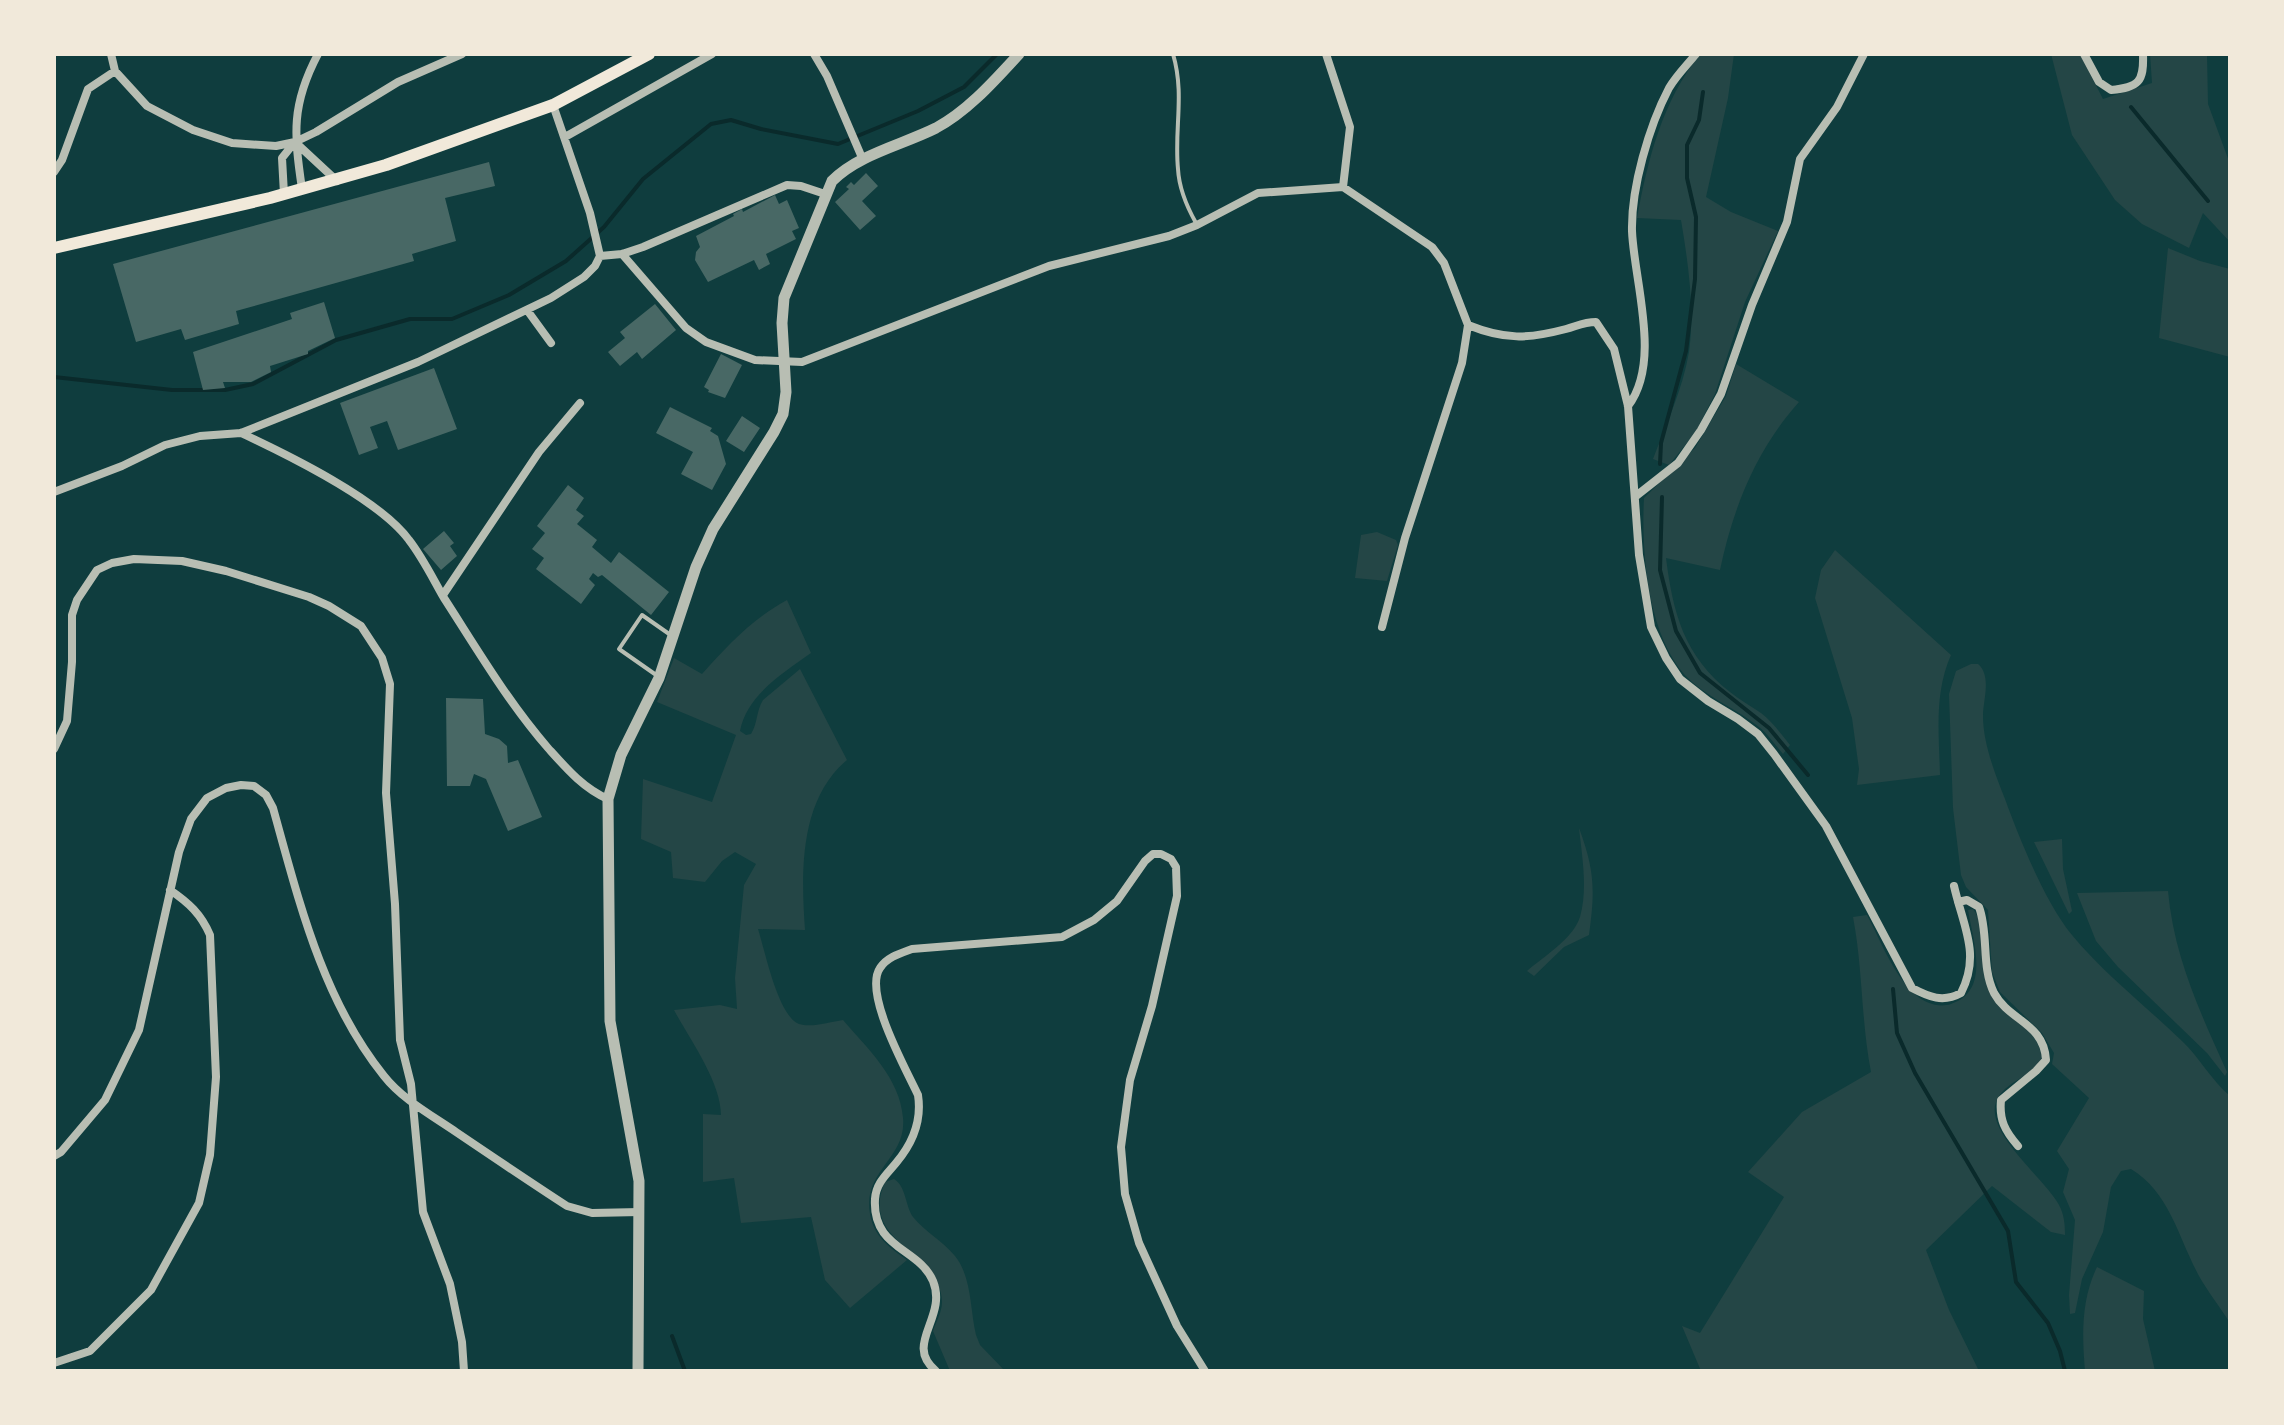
<svg xmlns="http://www.w3.org/2000/svg" width="2284" height="1425" font-family="'Asap Condensed',sans-serif">
<style>
.green{fill:#244646}
.lines{fill:none;stroke-linecap:round;stroke-linejoin:round}
.stream{stroke:#0a2a2b;stroke-width:4}
.building{fill:#486865}
.service{stroke:#b8beb3;stroke-width:4}
.minor{stroke:#b8beb3;stroke-width:8}
.tertiary{stroke:#b8beb3;stroke-width:11}
.secondary{stroke:#f1e9da;stroke-width:12}
</style>
<rect width="100%" height="100%" fill="#0f3d3e"/>
<path class="green" d="M1700 54H1734L1728 98 1706 197 1731 212 1778 231 1745 302 1715 394 1695 433 1669 465 1653 459C1666 425 1683 388 1689 352 1695 309 1688 262 1681 220L1637 218C1648 159 1662 102 1700 54Z
M2051 54H2080L2103 99 2152 83 2150 54H2207L2208 104 2230 164V242L2203 213 2189 248 2142 224 2115 200 2072 135Z
M2168 248 2200 261 2230 269V357L2159 338Z
M1736 364 1799 402C1756 450 1733 508 1720 570L1666 558C1673 613 1684 656 1730 692 1740 700 1751 706 1761 713 1772 721 1781 734 1790 745L1783 754C1775 745 1768 734 1759 727 1738 710 1713 700 1692 682 1648 643 1641 554 1644 498L1695 448 1726 396Z
M1377 532 1396 540 1398 545 1387 581 1355 578 1361 535Z
M1835 550 1951 655C1934 693 1939 734 1940 775L1857 785 1859 769 1852 718 1815 598 1821 570Z
M787 600 811 653C783 673 747 695 740 731L746 735 751 734C758 723 756 711 763 700L800 669 847 760C799 800 801 873 805 930L758 929C765 951 778 1016 799 1024 811 1028 830 1022 843 1020 868 1049 900 1078 903 1118 907 1158 862 1171 870 1214 874 1237 889 1247 907 1260L850 1308 825 1280 811 1217 741 1223 734 1178 703 1182V1114L721 1115C721 1082 689 1038 674 1010L720 1005 737 1009 735 978 744 885 756 864 735 852 722 861 705 882 673 878 671 852 641 839 643 779 712 802 736 735 657 702 674 658 702 674C728 645 752 619 787 600Z
M1971 664H1978C1992 676 1983 700 1983 716 1983 743 1995 774 2005 799 2020 840 2045 902 2072 935 2105 975 2146 1006 2182 1041 2200 1058 2211 1080 2230 1096V1323C2220 1307 2208 1292 2199 1276 2178 1237 2170 1193 2131 1169L2121 1171 2111 1187 2103 1232 2082 1279 2075 1313 2070 1314 2069 1295 2075 1220 2063 1192 2069 1169 2057 1151 2089 1098 2052 1064 2054 1053 2042 1033 2000 992 1992 972 1988 910 1966 887 1961 875 1953 808 1949 694 1956 671Z
M1579 828C1595 871 1595 891 1589 935L1564 947 1534 976 1527 971C1543 957 1573 939 1580 917 1588 889 1582 856 1579 828Z
M2062 839 2063 869 2072 911 2069 914 2034 842Z
M2168 891C2174 957 2200 1012 2227 1072L2225 1076 2207 1053 2118 967 2096 941 2077 893Z
M1973 909C1990 930 1980 977 1992 994 2008 1018 2037 1028 2042 1057 2033 1079 2000 1081 1995 1106 1990 1137 2045 1179 2059 1205 2064 1214 2065 1224 2065 1235L2051 1232 1992 1186 1926 1250 1949 1310 1979 1371H1701L1682 1326 1700 1333 1784 1197 1748 1172 1802 1112 1871 1072C1861 1021 1863 969 1853 917L1867 915C1881 941 1893 975 1916 995 1925 1003 1939 1008 1951 1004 1991 991 1973 941 1968 910Z
M894 1179C906 1186 905 1205 913 1217 925 1232 943 1241 955 1256 972 1277 970 1310 976 1335L980 1345 1005 1371H950L933 1331C936 1322 942 1312 942 1302 941 1251 858 1243 885 1182Z
M2097 1267 2144 1291 2143 1319 2155 1371H2085C2082 1335 2081 1300 2097 1267Z"/>
<g class="lines">
<path class="stream" d="M2131 107 2208 201
M54 377 172 390H225L253 384 336 340 410 319H452L509 295 566 261 604 227 643 179 711 124 731 120 761 129 838 144 918 111 964 87 997 54
M1660 464 1661 443 1686 351 1695 279 1696 217 1687 178V145L1699 120 1703 92
M1662 497 1660 570 1676 631 1700 673 1769 728 1808 775
M1893 989 1897 1033 1915 1073 2008 1231 2016 1282 2048 1323 2060 1351 2065 1371
M672 1336 685 1371"/>
</g>
<path class="building" d="M489 162 495 186 445 198 456 241 412 254 414 261 236 311 239 324 185 340 181 329 136 342 113 264Z
M866 173 878 186 862 201 876 216 860 230 835 202 849 189 846 187 851 182 854 185Z
M775 195 779 204 787 200 799 228 792 231 796 239 766 254 770 264 759 270 754 260 708 282 695 260 696 252 700 247 696 236 734 216 733 214 742 209 743 212Z
M324 302 335 338 308 351V354L270 366 271 372 251 382H223L225 388 203 390 193 352 292 319 290 313Z
M655 304 676 330 642 359 637 352 620 366 608 352 625 338 620 332Z
M721 354 742 365 725 398 708 392 709 390 704 387Z
M434 368 457 429 398 450 387 421 370 427 378 448 359 455 340 403Z
M670 407 712 428 710 431 718 436 726 464 712 490 681 474 693 452 656 433Z
M742 416 760 428 744 452 726 441Z
M568 485 584 498 576 510 584 516 577 524 597 540 592 547 611 563 619 552 669 592 651 615 602 575 598 577 593 573 589 579 595 585 581 604 536 569 544 558 532 549 545 533 537 526Z
M444 531 454 543 450 546 457 556 441 570 423 549Z
M446 698 483 699 485 734 499 739 507 746 508 763 518 760 542 817 508 831 486 779 474 774 470 786H447Z"/>
<g class="lines">
<path class="service" d="M1173 54C1185 95 1174 128 1178 169 1179 188 1187 207 1196 223
M659 677 619 649 642 615 672 636"/>
<path class="minor" d="M111 54 115 71 147 106 193 130 232 143 276 146 295 142 316 132 398 82 462 54
M814 54 827 76 863 160
M1326 54 1350 127 1343 187
M2084 54 2099 82 2111 90C2139 87 2144 82 2143 54
M553 105 590 213 600 256
M565 137 712 54
M295 142 337 181
M54 172 62 160 88 89 115 71
M302 189C294 134 291 105 318 54
M284 194 282 158 294 143
M622 254 686 328 706 342 755 360 802 362 1049 266 1169 236 1197 225 1258 193 1343 187 1432 247 1444 263 1468 325C1505 340 1528 339 1566 329 1577 326 1584 322 1596 322L1614 349 1628 406 1639 555 1651 627 1666 658 1680 679 1708 701 1738 719 1758 734 1774 754 1826 826 1912 988C1929 997 1943 1003 1961 993 1981 954 1963 926 1954 886
M600 256 622 254 643 247 787 185 801 186 825 194
M527 310 551 343
M1628 406C1662 362 1634 281 1632 231 1631 188 1649 126 1669 88 1676 76 1687 65 1696 54
M241 433C288 455 379 499 409 540 423 558 433 579 444 598 477 649 508 702 548 748 566 768 583 788 608 799
M54 492 122 466 165 445 200 436 241 433 418 362 551 298 584 277 595 266 600 256
M1636 496 1678 463 1701 430 1721 394 1752 305 1787 222 1800 159 1837 107 1864 54
M443 595 539 452 580 403
M1382 627 1405 538 1462 363 1468 325
M54 749 67 721 72 662V615L77 600 97 570 112 563 134 559 182 561 226 571 309 597 329 606 361 626 382 658 390 684 386 793 395 904 400 1040 411 1084 423 1212 450 1284 462 1342 464 1371
M1958 902 1967 900 1979 907C1989 934 1981 967 1994 993 2009 1021 2044 1023 2046 1060L2036 1071 2001 1100C1999 1120 2005 1131 2018 1146
M54 1156 61 1152 105 1100 139 1030 179 852 191 819 207 798 226 788 241 785 254 786 266 795 273 808C299 901 322 999 384 1076 402 1099 431 1115 456 1132 493 1157 530 1182 567 1206L592 1213 640 1212
M54 1363 90 1351 151 1290 199 1203 210 1155 216 1077 210 935C201 914 189 903 170 890
M936 1371C903 1344 948 1318 933 1281 919 1248 872 1249 875 1199 876 1183 887 1174 896 1163 913 1143 922 1121 918 1095 906 1069 863 993 880 968 887 957 901 953 912 949L1062 937 1094 920 1117 901 1145 861 1153 854H1161L1171 859 1176 867 1177 896 1152 1006 1130 1080 1121 1147 1125 1194 1139 1243 1177 1326 1205 1371"/>
<path class="tertiary" d="M638 1371 639 1181 610 1021 608 799 621 755 659 678 696 567 713 529 774 432 783 414 786 392 782 323 784 298 832 181C859 154 902 145 936 128 968 111 995 80 1019 54"/>
<path class="secondary" d="M54 248 270 198 386 165 553 105 649 54"/>
</g>
<rect width="2284" height="1425" fill="none" stroke="#f1e9da" stroke-width="112"/>
</svg>
